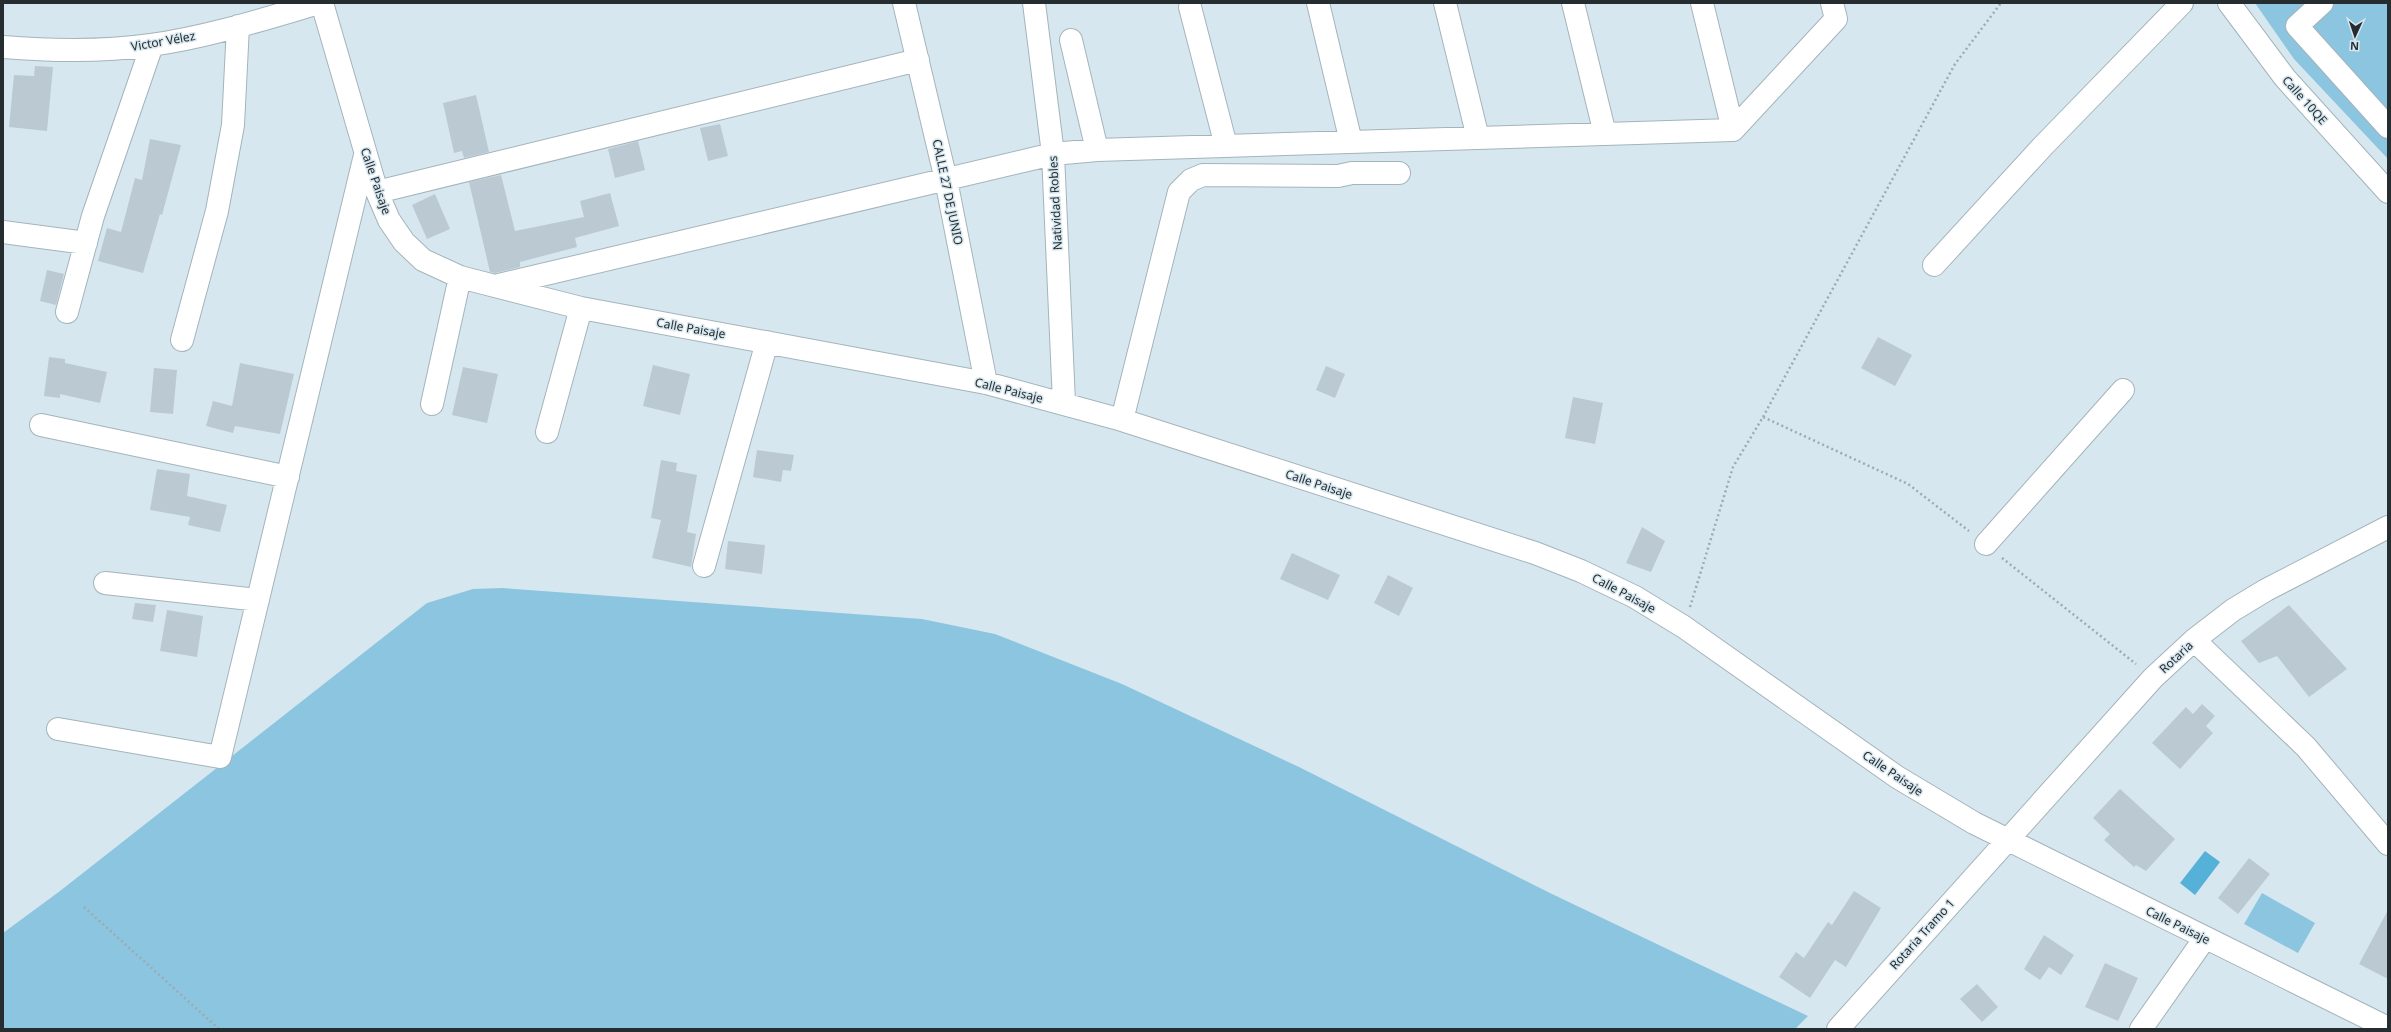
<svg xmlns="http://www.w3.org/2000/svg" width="2391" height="1032" font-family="'Noto Sans',sans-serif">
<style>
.green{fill:#8cc5e0}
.water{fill:#56b1d8}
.building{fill:#bbcad2}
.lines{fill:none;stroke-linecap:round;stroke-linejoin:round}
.minor-casing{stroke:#a4b4bb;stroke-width:24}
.path{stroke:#9daab1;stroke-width:2.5;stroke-dasharray:2 3;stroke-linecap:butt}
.minor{stroke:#fff;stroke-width:22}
.labels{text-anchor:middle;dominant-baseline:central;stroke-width:3;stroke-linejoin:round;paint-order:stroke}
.street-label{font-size:12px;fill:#262d30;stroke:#d7e7ef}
</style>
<rect width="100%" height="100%" fill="#d7e7ef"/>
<path class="green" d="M2255 3H2388V159L2294 59Z
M502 588 922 619 995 634 1122 684 1299 767 1552 894 1808 1016 1795 1029H3V933L60 891 427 603 473 589Z
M2262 893 2315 923 2298 953 2244 924Z"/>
<path class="water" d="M2205 851 2220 862 2195 895 2180 883Z"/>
<path class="building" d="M35 66 53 67 47 131 9 127 14 75 34 76Z
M476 95 489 152 464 158 462 151 454 153 443 103Z
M720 124 728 156 708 161 700 128Z
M150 139 181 145 162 215 160 214 143 273 98 261 107 228 121 232 135 178 142 180Z
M638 141 645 170 615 178 608 149Z
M501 175 515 231 584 217 580 201 610 193 619 226 575 238 577 247 520 262V267L495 273 490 272 469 182Z
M435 194 450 229 427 239 412 205Z
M47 270 64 274 56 305 40 301Z
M1878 337 1912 355 1895 386 1861 368Z
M49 357 65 359V363L107 372 100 403 60 394V398L44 396Z
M240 363 294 374 280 434 235 426 233 433 206 426 213 401 232 406Z
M653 365 690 374 680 415 643 406Z
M1326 366 1345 374 1335 398 1316 390Z
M463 367 498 374 487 423 452 415Z
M154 368 177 370 173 414 150 412Z
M1573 397 1603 403 1595 444 1565 438Z
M757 450 794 455 791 471 783 470 781 482 753 477Z
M661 460 677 463 676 471 697 475 687 532 696 534 691 567 652 558 661 520 651 518Z
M157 469 190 474 187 496 227 505 220 532 188 525 190 517 150 510Z
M1642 527 1665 541 1651 572 1626 563Z
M728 541 765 545 762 574 725 569Z
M1292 553 1340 575 1328 600 1280 579Z
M1388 575 1413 588 1399 616 1374 603Z
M135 603 156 605 153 622 132 619Z
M2289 605 2347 669 2309 697 2277 656 2259 663 2241 641Z
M167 610 203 616 197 657 160 651Z
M2202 704 2215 716 2206 726 2213 733 2180 769 2152 743 2186 707 2193 714Z
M2120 789 2175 839 2146 871 2136 865 2134 867 2104 840 2110 834 2093 818Z
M2249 858 2270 874 2238 914 2218 898Z
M1854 891 1881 908 1846 967 1835 960 1810 998 1779 977 1796 952 1804 958 1828 922 1832 925Z
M2388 910V979L2359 964Z
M2044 935 2074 955 2061 975 2049 967 2040 980 2024 969Z
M2105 963 2138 978 2118 1021 2085 1007Z
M1977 984 1998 1007 1982 1022 1960 999Z"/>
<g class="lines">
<g class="minor-casing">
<path id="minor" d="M322 3 377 192 389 220 404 242 423 260 460 277 581 308 986 383 1122 420 1535 553 1581 571 1635 597 1684 627 1897 777 1974 823 2388 1028
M904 3 946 180 986 383
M1034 3 1053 154 1064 403
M1318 3 1351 142
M1445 3 1478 138
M1573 3 1605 134
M1702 3 1733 130
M2229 3 2285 78 2388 192
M2322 3 2297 26 2388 127
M1190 7 1226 146
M1071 40 1097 150
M3 47C52 51 102 52 151 45 208 37 264 19 319 3
M377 192 918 60
M3 232 86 243
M1934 265 2043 146 2182 3
M499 285 1053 154 1097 150 1733 130 1836 19 1832 3
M67 312 93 216 152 45
M182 340 217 211 233 125 238 26
M432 404 460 277
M1122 420 1179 192 1191 180 1203 175 1338 176 1352 173H1399
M41 425 288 477
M547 432 581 308
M1986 544 2123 390
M704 566 767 342
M105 583 258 600
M2194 640 2306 747 2388 844
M58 729 220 757 365 155
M1838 1029 2153 678 2194 640 2233 610 2266 590 2388 527
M2141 1029 2205 938"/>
</g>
<path class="path" d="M1763 417 1955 64 2001 3
M2002 558 2136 664
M1690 607 1733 467 1763 417 1908 484 1969 531
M84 907 219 1029"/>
<use href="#minor" class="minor"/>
</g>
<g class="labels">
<g class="street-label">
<text transform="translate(163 41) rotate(-10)">Victor Vélez</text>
<text transform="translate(2305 100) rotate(48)">Calle 10QE</text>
<text transform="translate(376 181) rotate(71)">Calle Paisaje</text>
<text transform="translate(948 192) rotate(78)">CALLE 27 DE JUNIO</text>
<text transform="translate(1055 203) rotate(-93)">Natividad Robles</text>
<text transform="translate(691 328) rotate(10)">Calle Paisaje</text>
<text transform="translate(1009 390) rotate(14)">Calle Paisaje</text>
<text transform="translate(1319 484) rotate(18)">Calle Paisaje</text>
<text transform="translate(1624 593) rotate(28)">Calle Paisaje</text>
<text transform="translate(2176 657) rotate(-43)">Rotaria</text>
<text transform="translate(1893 773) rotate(34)">Calle Paisaje</text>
<text transform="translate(2178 925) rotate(26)">Calle Paisaje</text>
<text transform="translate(1922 934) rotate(-48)">Rotaria Tramo 1</text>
</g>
</g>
<rect width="2391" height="1032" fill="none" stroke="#262d30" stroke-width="8"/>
<g transform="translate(2355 36) rotate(183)" stroke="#d7e7ef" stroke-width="3" paint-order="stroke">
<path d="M0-3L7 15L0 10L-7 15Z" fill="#262d30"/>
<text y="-6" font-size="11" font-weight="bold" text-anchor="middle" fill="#262d30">N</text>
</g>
</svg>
